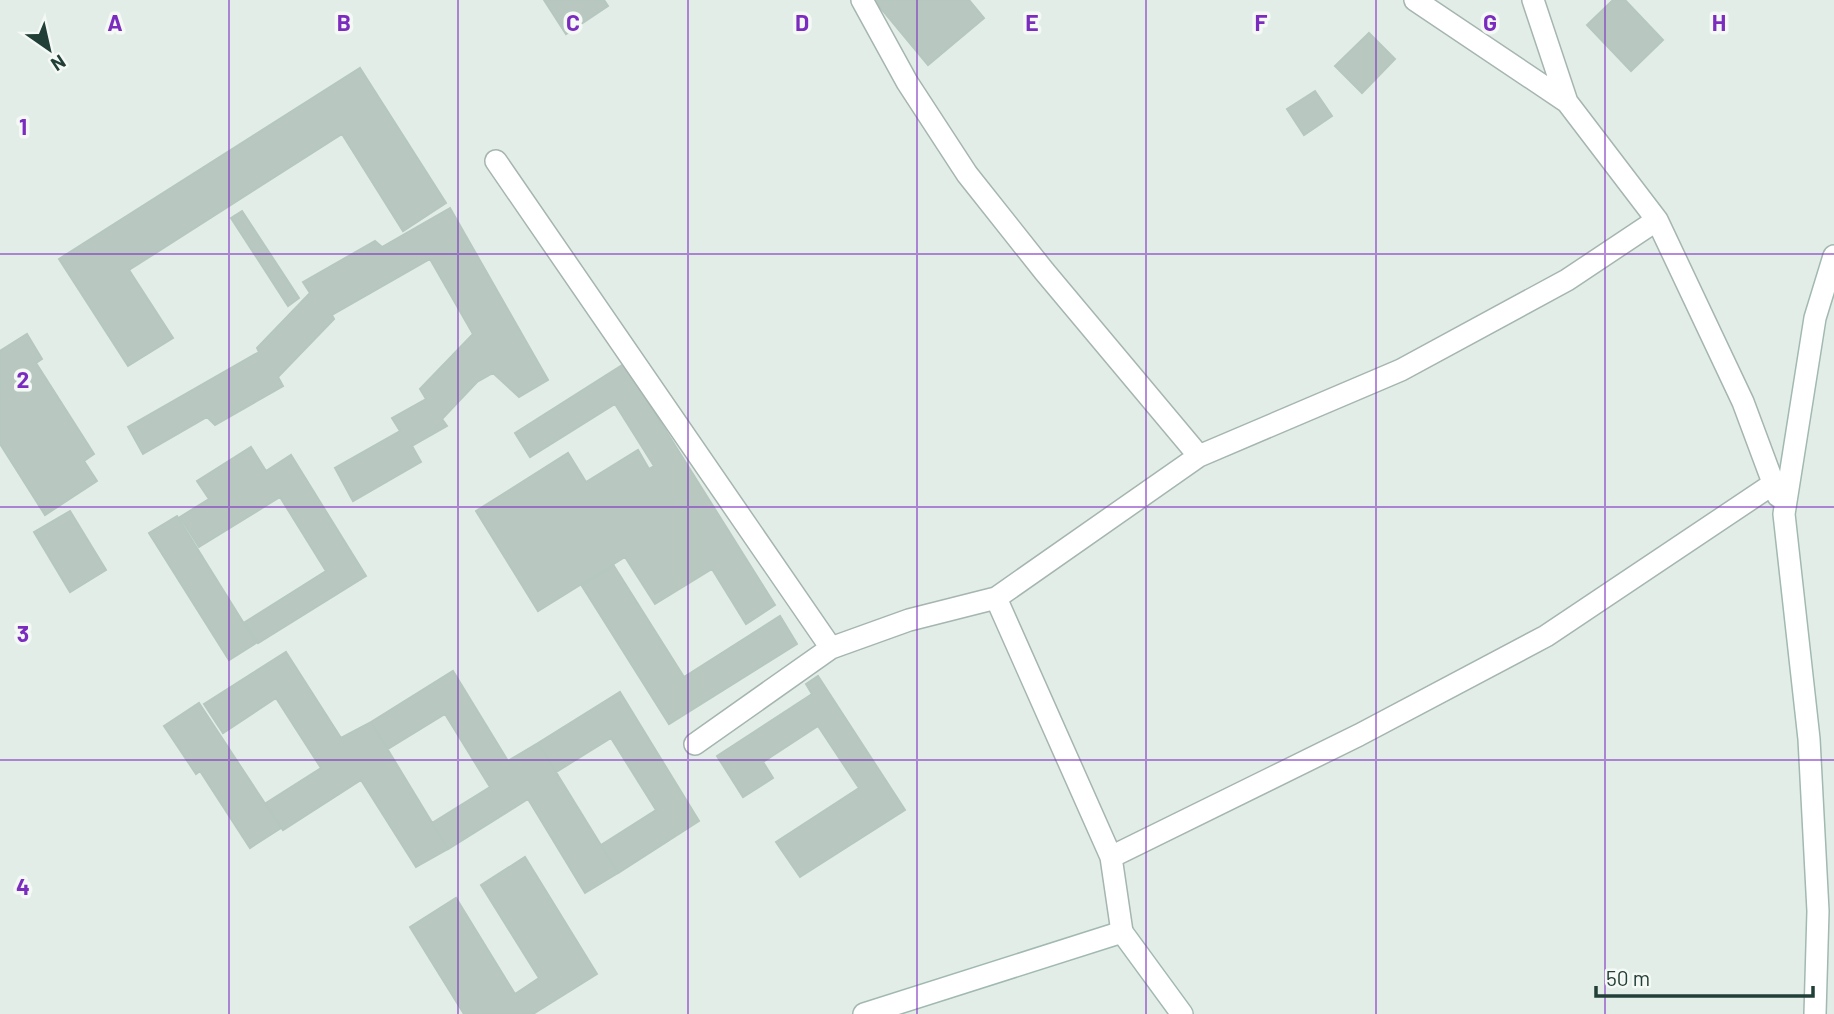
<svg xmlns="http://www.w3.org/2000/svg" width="1834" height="1014" font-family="Barlow,sans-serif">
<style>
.building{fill:#b8c8c1;stroke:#b5c7bf;stroke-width:2}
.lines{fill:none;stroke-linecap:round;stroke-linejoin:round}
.street-casing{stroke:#a5b5af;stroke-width:24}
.secondary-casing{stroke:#a1b9b0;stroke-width:24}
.street{stroke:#fff;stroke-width:21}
.secondary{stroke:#fff;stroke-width:21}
.grid{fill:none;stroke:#7b2cbf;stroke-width:2;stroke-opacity:0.55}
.grid-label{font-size:23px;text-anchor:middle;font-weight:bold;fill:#7b2cbf;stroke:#f4f9f6;stroke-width:7;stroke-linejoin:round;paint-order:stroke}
</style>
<rect width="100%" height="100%" fill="#e3ede8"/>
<path class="building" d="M544 0H604L608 6 566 34Z
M874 0H969L984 18 928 65Z
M1613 0H1625L1663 40 1631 71 1587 25Z
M1369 33 1395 59 1362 93 1335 66Z
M360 68 446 203 403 231 342 134 129 270 173 338 128 366 59 259Z
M1315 91 1332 116 1304 135 1287 109Z
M450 208 548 380 519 397 493 373 477 382 442 419 447 426 412 446 421 462 353 501 335 468 400 431 392 418 426 399 420 389 473 334 430 259 332 315 334 319 278 377 283 386 215 425 207 417 143 454 128 427 259 352 257 348 310 293 303 282 375 241 382 247Z
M242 211 299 298 288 306 231 218Z
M27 334 42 359 36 363 94 454 84 461 97 481 45 515 0 444V351Z
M624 364 775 605 746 624 712 569 655 604 625 557 538 611 476 511 568 453 586 482 638 450 649 469 654 466 615 404 530 457 515 433Z
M251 447 266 471 291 455 366 576 258 643 245 622 326 571 280 497 199 547 180 517 209 499 197 481Z
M70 511 106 570 70 592 34 532Z
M177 516 256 643 229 660 149 533Z
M614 566 684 677 780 616 797 644 669 724 582 586Z
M286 652 341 738 371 722 448 849 416 867 361 780 283 830 266 803 321 768 276 698 223 733 204 704Z
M453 671 508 761 538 743 618 873 585 893 528 799 448 849 432 823 490 787 445 714 388 749 371 722Z
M818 676 905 810 800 877 776 842 859 788 818 726 763 762 773 778 743 797 717 756 812 694 806 684Z
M620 692 699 821 618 873 601 845 656 810 611 738 556 772 538 743Z
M199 703 281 828 250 848 200 771 196 774 164 726Z
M525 857 597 974 533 1014H464L410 927 456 898 515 994 539 978 481 885Z"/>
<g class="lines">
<g class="street-casing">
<path id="street" d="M862 0 907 82 967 174 1044 271 1199 456
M1415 0 1567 102
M1533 0 1567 102 1657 220 1743 402 1778 496
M496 161 831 648 909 620 996 598
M695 744 831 648
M1111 857 1359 735 1546 636 1773 484
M1122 932 1111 857 996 598 1199 456 1401 370 1567 280 1657 220"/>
</g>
<g class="secondary-casing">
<path id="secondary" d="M864 1014 1122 932 1182 1014
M1815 1014 1818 911 1809 739 1784 514 1815 318 1834 256"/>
</g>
<use href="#street" class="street"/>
<use href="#secondary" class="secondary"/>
</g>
<path class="grid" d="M229 0V1014M458 0V1014M688 0V1014M917 0V1014M1146 0V1014M1376 0V1014M1605 0V1014M0 254H1834M0 507H1834M0 760H1834"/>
<g class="grid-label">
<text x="115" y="31">A</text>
<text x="344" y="31">B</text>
<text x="573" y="31">C</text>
<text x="802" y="31">D</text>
<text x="1032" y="31">E</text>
<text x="1261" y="31">F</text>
<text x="1490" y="31">G</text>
<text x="1719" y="31">H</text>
<text x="23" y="135">1</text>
<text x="23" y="388">2</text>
<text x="23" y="642">3</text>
<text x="23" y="895">4</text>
</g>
<g transform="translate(49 49) rotate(146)" stroke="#f4f9f6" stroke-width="5" paint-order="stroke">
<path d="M0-5L12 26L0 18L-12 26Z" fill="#223f37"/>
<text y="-10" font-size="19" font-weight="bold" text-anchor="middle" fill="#223f37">N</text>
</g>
<path d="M1596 986v10h217v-10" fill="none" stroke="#223f37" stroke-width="3.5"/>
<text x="1606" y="986" font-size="21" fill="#223f37" stroke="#f4f9f6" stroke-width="5" paint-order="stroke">50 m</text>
</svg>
